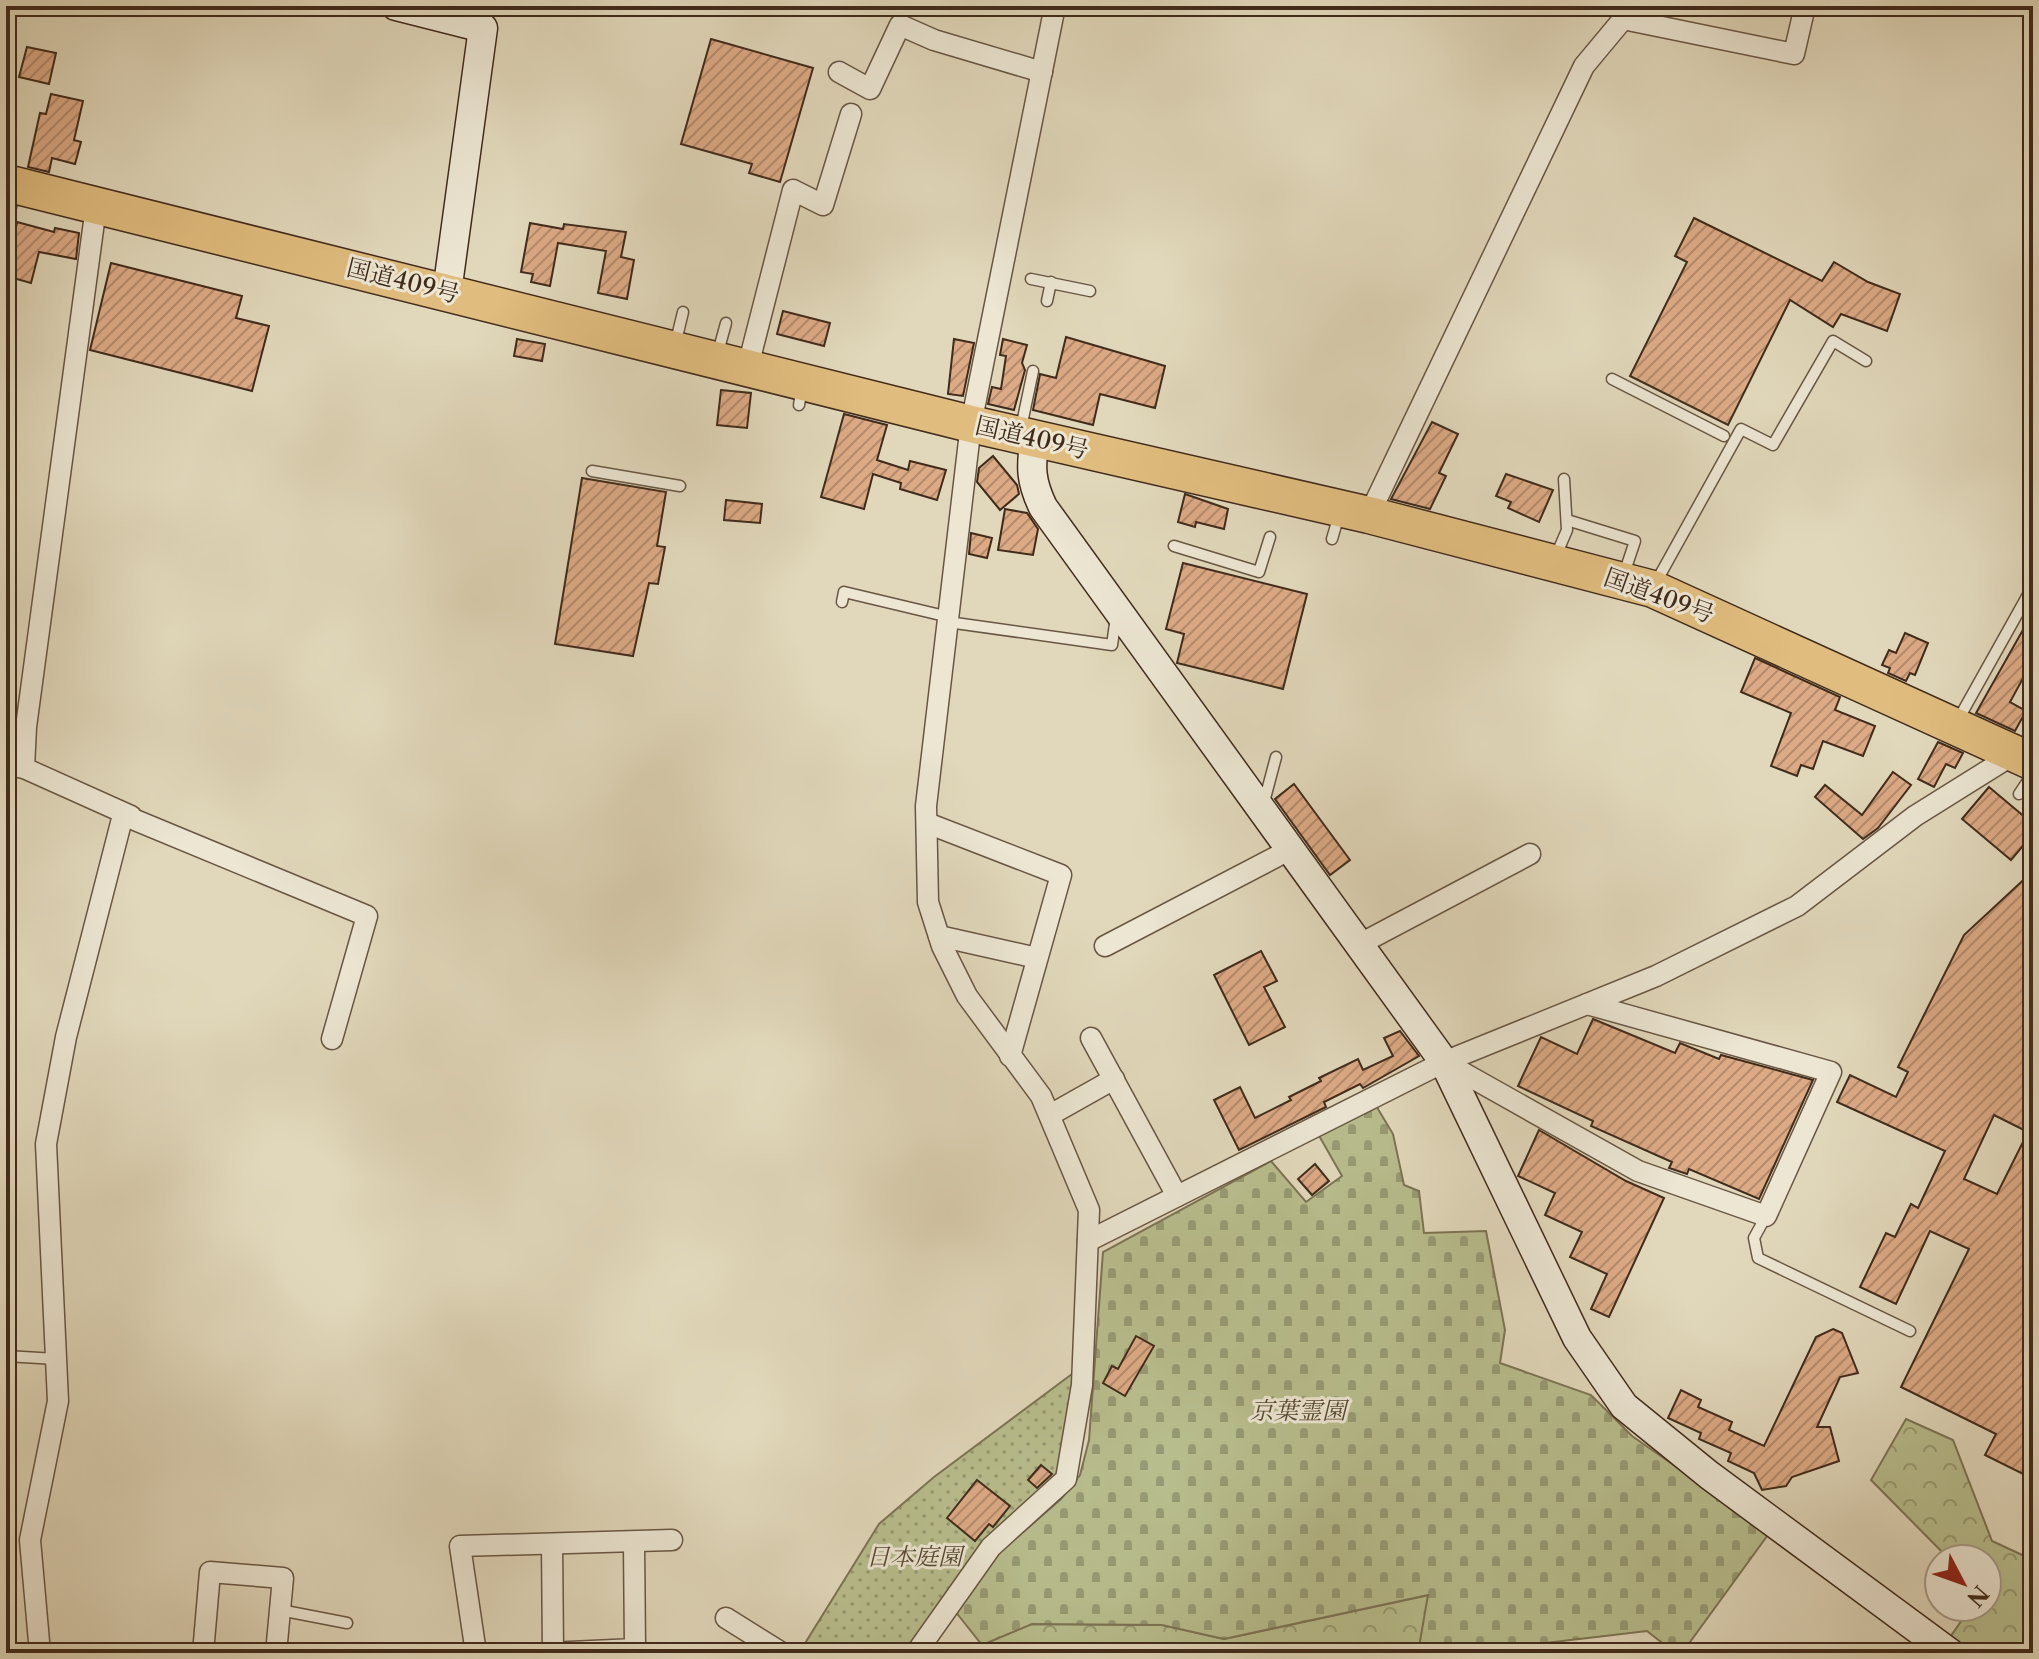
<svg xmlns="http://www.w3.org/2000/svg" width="2039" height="1659" font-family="'Libre Caslon Text','Noto Serif JP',serif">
	<defs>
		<pattern id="forest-crowns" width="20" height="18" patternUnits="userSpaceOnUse" patternTransform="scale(2)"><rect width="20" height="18" fill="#b8bd8d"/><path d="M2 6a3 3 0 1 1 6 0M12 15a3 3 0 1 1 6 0" fill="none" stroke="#979a72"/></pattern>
		<pattern id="cemetery-stones" width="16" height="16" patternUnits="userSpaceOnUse" patternTransform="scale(2)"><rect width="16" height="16" fill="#b8bd8d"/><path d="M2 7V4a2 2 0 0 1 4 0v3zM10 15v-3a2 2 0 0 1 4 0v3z" fill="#979a72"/></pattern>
		<pattern id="park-dots" width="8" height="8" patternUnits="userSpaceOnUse" patternTransform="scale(2)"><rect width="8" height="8" fill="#b8bd8d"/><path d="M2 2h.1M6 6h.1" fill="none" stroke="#979a72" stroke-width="1.8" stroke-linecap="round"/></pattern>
		<pattern id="building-hatch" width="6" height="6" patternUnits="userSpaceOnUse" patternTransform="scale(2)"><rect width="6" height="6" fill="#dcaa85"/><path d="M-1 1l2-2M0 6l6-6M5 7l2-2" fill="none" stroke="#b48b6c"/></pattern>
	</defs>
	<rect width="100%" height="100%" fill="#e1d8bb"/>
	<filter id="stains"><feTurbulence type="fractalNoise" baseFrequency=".0025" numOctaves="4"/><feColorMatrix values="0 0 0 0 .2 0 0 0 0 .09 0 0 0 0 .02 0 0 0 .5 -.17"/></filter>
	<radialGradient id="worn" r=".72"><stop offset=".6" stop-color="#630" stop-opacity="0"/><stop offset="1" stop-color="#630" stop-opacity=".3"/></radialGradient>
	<g fill="url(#forest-crowns)" stroke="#7c7454" stroke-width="2">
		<path d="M1906,1419L1953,1440L1992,1541L2033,1560V1653H1939L1971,1607H1987V1559H1949L1871,1480Z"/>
		<path d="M1429,1595L1418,1653H962L1031,1624L1162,1625L1224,1639Z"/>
	</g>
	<path fill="url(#cemetery-stones)" stroke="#7c7454" stroke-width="2" d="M1375,1104L1393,1134L1404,1185L1419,1191L1424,1233L1486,1231L1505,1330L1500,1363L1591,1395L1632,1436L1770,1532L1682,1653H1675L1647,1631L1459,1653H1418L1428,1595L1224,1639L1162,1625L1032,1624L982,1645L955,1611L991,1560L1061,1499L1080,1475L1089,1440L1103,1252L1271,1161L1306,1202L1342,1176L1318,1134Z"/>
	<path fill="url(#park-dots)" stroke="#7c7454" stroke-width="2" d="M1076,1371L1058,1476L968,1562L908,1653H799L879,1524L934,1477Z"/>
	<g fill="url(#building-hatch)" stroke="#402b1b" stroke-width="2" fill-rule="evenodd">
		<path d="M711,39L813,68L780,182L749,173L752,164L681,144Z"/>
		<path d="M27,47L56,53L49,84L19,77Z"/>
		<path d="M51,94L83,101L74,140L81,142L75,164L52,158L49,172L28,167L40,113L46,114Z"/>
		<path d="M1694,218L1822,281L1834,262L1868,282L1900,294L1887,331L1841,314L1833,327L1790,300L1728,425L1630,376L1687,262L1675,256Z"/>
		<path d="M17,222L54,232L55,228L79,233L76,259L39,252L31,283L6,276Z"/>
		<path d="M530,223L563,229L564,224L626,232L621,257L634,260L627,299L598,293L606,251L558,243L550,286L531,282L533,274L521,272Z"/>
		<path d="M111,263L242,296L236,318L269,326L252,391L90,350Z"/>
		<path d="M783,311L830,323L824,346L777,334Z"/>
		<path d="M1066,337L1165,366L1155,408L1100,394L1093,425L1033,410L1040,374L1056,378Z"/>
		<path d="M517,339L545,344L542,361L514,356Z"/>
		<path d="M954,339L974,343L963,396L948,394Z"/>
		<path d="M1003,339L1027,345L1022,363L1025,370L1014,410L988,404L992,387L1001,389L1006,356L1000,355Z"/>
		<path d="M721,390L751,393L747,428L717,425Z"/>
		<path d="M844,414L887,425L877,460L908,470L910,461L946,470L937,500L900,489L901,483L873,474L864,509L821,497Z"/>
		<path d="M1432,422L1458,434L1439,473L1446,476L1430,509L1391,499Z"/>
		<path d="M993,456L1017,485L1019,494L1000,510L977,482L979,468Z"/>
		<path d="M1506,474L1553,490L1539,522L1508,508L1511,502L1496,496Z"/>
		<path d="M582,478L666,492L657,546L665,547L658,584L649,583L633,656L555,644Z"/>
		<path d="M1185,494L1228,509L1224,529L1196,522L1195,527L1178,522Z"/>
		<path d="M726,500L762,504L760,523L724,520Z"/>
		<path d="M1005,509L1027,513L1038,529L1033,555L998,550Z"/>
		<path d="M971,533L992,538L987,558L969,554Z"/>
		<path d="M1183,563L1307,594L1283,689L1177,663L1184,634L1166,629Z"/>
		<path d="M2033,612V660L2010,702L2026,711L2015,731L1976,713Z"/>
		<path d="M1905,633L1928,643L1915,675L1910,673L1906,681L1888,673L1890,668L1882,665L1889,650L1896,653Z"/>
		<path d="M1755,658L1840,697L1835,710L1875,726L1863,756L1823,741L1813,769L1801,765L1797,776L1771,766L1791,713L1741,692Z"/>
		<path d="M1938,742L1963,753L1955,768L1946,764L1934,787L1918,779Z"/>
		<path d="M1893,772L1911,785L1878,828L1863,839L1815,797L1825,785L1862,815Z"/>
		<path d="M1294,784L1350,860L1330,875L1275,799Z"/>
		<path d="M1989,787L2033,824V834L2011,860L1962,819Z"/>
		<path d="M2033,871V1479L1985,1455L1996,1434L1901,1387L1969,1249L1930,1231L1896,1304L1860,1287L1886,1233L1895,1237L1911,1204L1918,1208L1945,1151L1837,1102L1850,1075L1896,1097L1908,1072L1898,1067L1964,935ZM1994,1115L2028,1132L1997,1194L1964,1179Z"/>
		<path d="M1261,951L1277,981L1264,987L1285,1027L1249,1045L1214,975Z"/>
		<path d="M1593,1019L1675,1053L1680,1043L1719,1059L1721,1055L1813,1080L1759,1199L1689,1169L1687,1174L1669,1168L1672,1162L1591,1126L1593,1121L1518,1086L1541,1037L1577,1054Z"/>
		<path d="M1400,1031L1419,1056L1363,1088L1360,1084L1324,1102L1326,1107L1239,1150L1214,1100L1240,1087L1255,1118L1291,1100L1289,1097L1321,1081L1319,1078L1358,1059L1363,1070L1393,1056L1384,1038Z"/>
		<path d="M1539,1130L1626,1181L1664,1198L1609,1317L1591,1309L1607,1274L1570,1257L1582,1232L1545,1215L1555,1193L1518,1176Z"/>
		<path d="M1315,1164L1329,1181L1312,1195L1298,1179Z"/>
		<path d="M1833,1329L1842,1333L1858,1373L1840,1377L1817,1427H1830L1839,1461L1792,1477L1786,1486L1762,1490L1754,1473L1728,1461L1731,1453L1699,1439L1701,1433L1668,1418L1681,1390L1701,1400L1698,1407L1732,1422L1729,1430L1764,1446L1816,1337Z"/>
		<path d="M1136,1336L1154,1346L1125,1396L1103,1383L1112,1366L1118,1369Z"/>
		<path d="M1041,1465L1052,1474L1037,1488L1028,1480Z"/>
		<path d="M977,1480L1010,1506L993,1527L989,1524L975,1541L947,1518Z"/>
	</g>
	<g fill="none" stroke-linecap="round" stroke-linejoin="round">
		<g stroke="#685643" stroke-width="13">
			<g id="lane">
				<path d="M6,225L15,192"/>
				<path d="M1031,279L1090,291"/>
				<path d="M1047,301L1051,282"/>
				<path d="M675,345L683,312"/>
				<path d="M717,356L726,323"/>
				<path d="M1612,379L1724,436"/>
				<path d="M799,405L802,387"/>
				<path d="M1021,428L1033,371"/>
				<path d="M592,471L680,486"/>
				<path d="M1567,520L1635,541L1624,574"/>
				<path d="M1332,539L1339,515"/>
				<path d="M1174,546L1259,572L1270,537"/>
				<path d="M1555,558L1567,530L1564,479"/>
				<path d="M1655,584L1741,429L1773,445L1833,341L1866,361"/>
				<path d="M842,602L844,592L949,617"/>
				<path d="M948,622L1112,645L1116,617"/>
				<path d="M1958,720L2029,593"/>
				<path d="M2019,794L2033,773"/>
				<path d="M1263,806L1276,757"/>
				<path d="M1766,1216L1754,1238L1758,1258L1910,1331"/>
				<path d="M6,1356L56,1359"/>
				<path d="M280,1610L347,1623"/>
			</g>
		</g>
		<g stroke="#685643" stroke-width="23">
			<g id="street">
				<path d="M1623,19L1794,54L1805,6"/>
				<path d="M839,72L870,89L900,25L934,40L1042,72"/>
				<path d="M748,366L793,190L823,205L851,114"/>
				<path d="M1369,515L1584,66L1634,6"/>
				<path d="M6,765L24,768L131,816L123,815L66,1037L46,1144L58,1401L30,1540L40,1653"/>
				<path d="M24,768L26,727L96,207"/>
				<path d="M123,815L367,916L332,1039"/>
				<path d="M927,823L1061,875L1010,1056"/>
				<path d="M939,936L1037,958"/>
				<path d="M1360,944L1530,854"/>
				<path d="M1105,946L1291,849"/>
				<path d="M1091,1038L1177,1196"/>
				<path d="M1444,1062L1638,1171L1766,1216L1831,1072L1587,1004"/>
				<path d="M1050,1115L1114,1079"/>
				<path d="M1088,1241L1444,1062L1656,976L1797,906L1915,816L2019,751"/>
				<path d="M552,1544L553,1653"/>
				<path d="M726,1618L782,1653"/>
				<path d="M203,1653L210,1572L283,1578L276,1653"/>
				<path d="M476,1653L460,1546L672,1540"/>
				<path d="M548,1653L635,1649L634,1543"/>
				<path d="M916,1653L991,1547L1066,1479L1082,1385L1089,1210L1041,1096L967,996L942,946L928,902L926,806L971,424L1055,6"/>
			</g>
		</g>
		<g stroke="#402b1b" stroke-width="31">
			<g id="secondary">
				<path d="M396,6L483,28L447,292"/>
				<path d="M1035,440C1030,467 1031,482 1043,507L1444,1062L1577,1338L1624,1406L1709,1475L1950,1653"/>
			</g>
		</g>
		<g stroke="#402b1b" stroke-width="39">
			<path id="highway" d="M6,183L971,424L1369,515L1653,589L2033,762"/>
		</g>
		<use href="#lane" stroke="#ece6d3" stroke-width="10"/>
		<use href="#street" stroke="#ece6d3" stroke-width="20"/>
		<use href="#secondary" stroke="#ece6d3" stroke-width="28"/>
		<use href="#highway" stroke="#e0bc7e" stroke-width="36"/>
	</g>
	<g text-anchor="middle" stroke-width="6" stroke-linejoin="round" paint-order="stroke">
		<g font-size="24" fill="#402b1b" stroke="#ece6d3">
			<text transform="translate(403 281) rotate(14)" y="8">国道409号</text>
			<text transform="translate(1032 438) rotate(13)" y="8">国道409号</text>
			<text transform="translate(1659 596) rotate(20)" y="8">国道409号</text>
		</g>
		<g font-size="24" font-style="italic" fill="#584832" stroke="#ece6d3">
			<text x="1298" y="1419">京葉霊園</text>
			<text x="914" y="1565">日本庭園</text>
		</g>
	</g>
	<rect width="2039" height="1659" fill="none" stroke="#e1d8bb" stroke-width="32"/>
	<rect x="8" y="8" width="2023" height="1643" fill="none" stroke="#402b1b" stroke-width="4"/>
	<rect x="16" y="16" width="2007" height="1627" fill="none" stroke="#402b1b" stroke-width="2"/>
	<g transform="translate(1963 1583) rotate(131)"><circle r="38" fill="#ece6d3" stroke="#a79b89" stroke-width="2"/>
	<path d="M0-6L14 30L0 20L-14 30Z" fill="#8f2418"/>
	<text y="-12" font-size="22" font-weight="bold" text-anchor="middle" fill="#402b1b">N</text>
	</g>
	<rect width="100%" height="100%" filter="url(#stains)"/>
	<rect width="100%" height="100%" fill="url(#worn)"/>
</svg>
